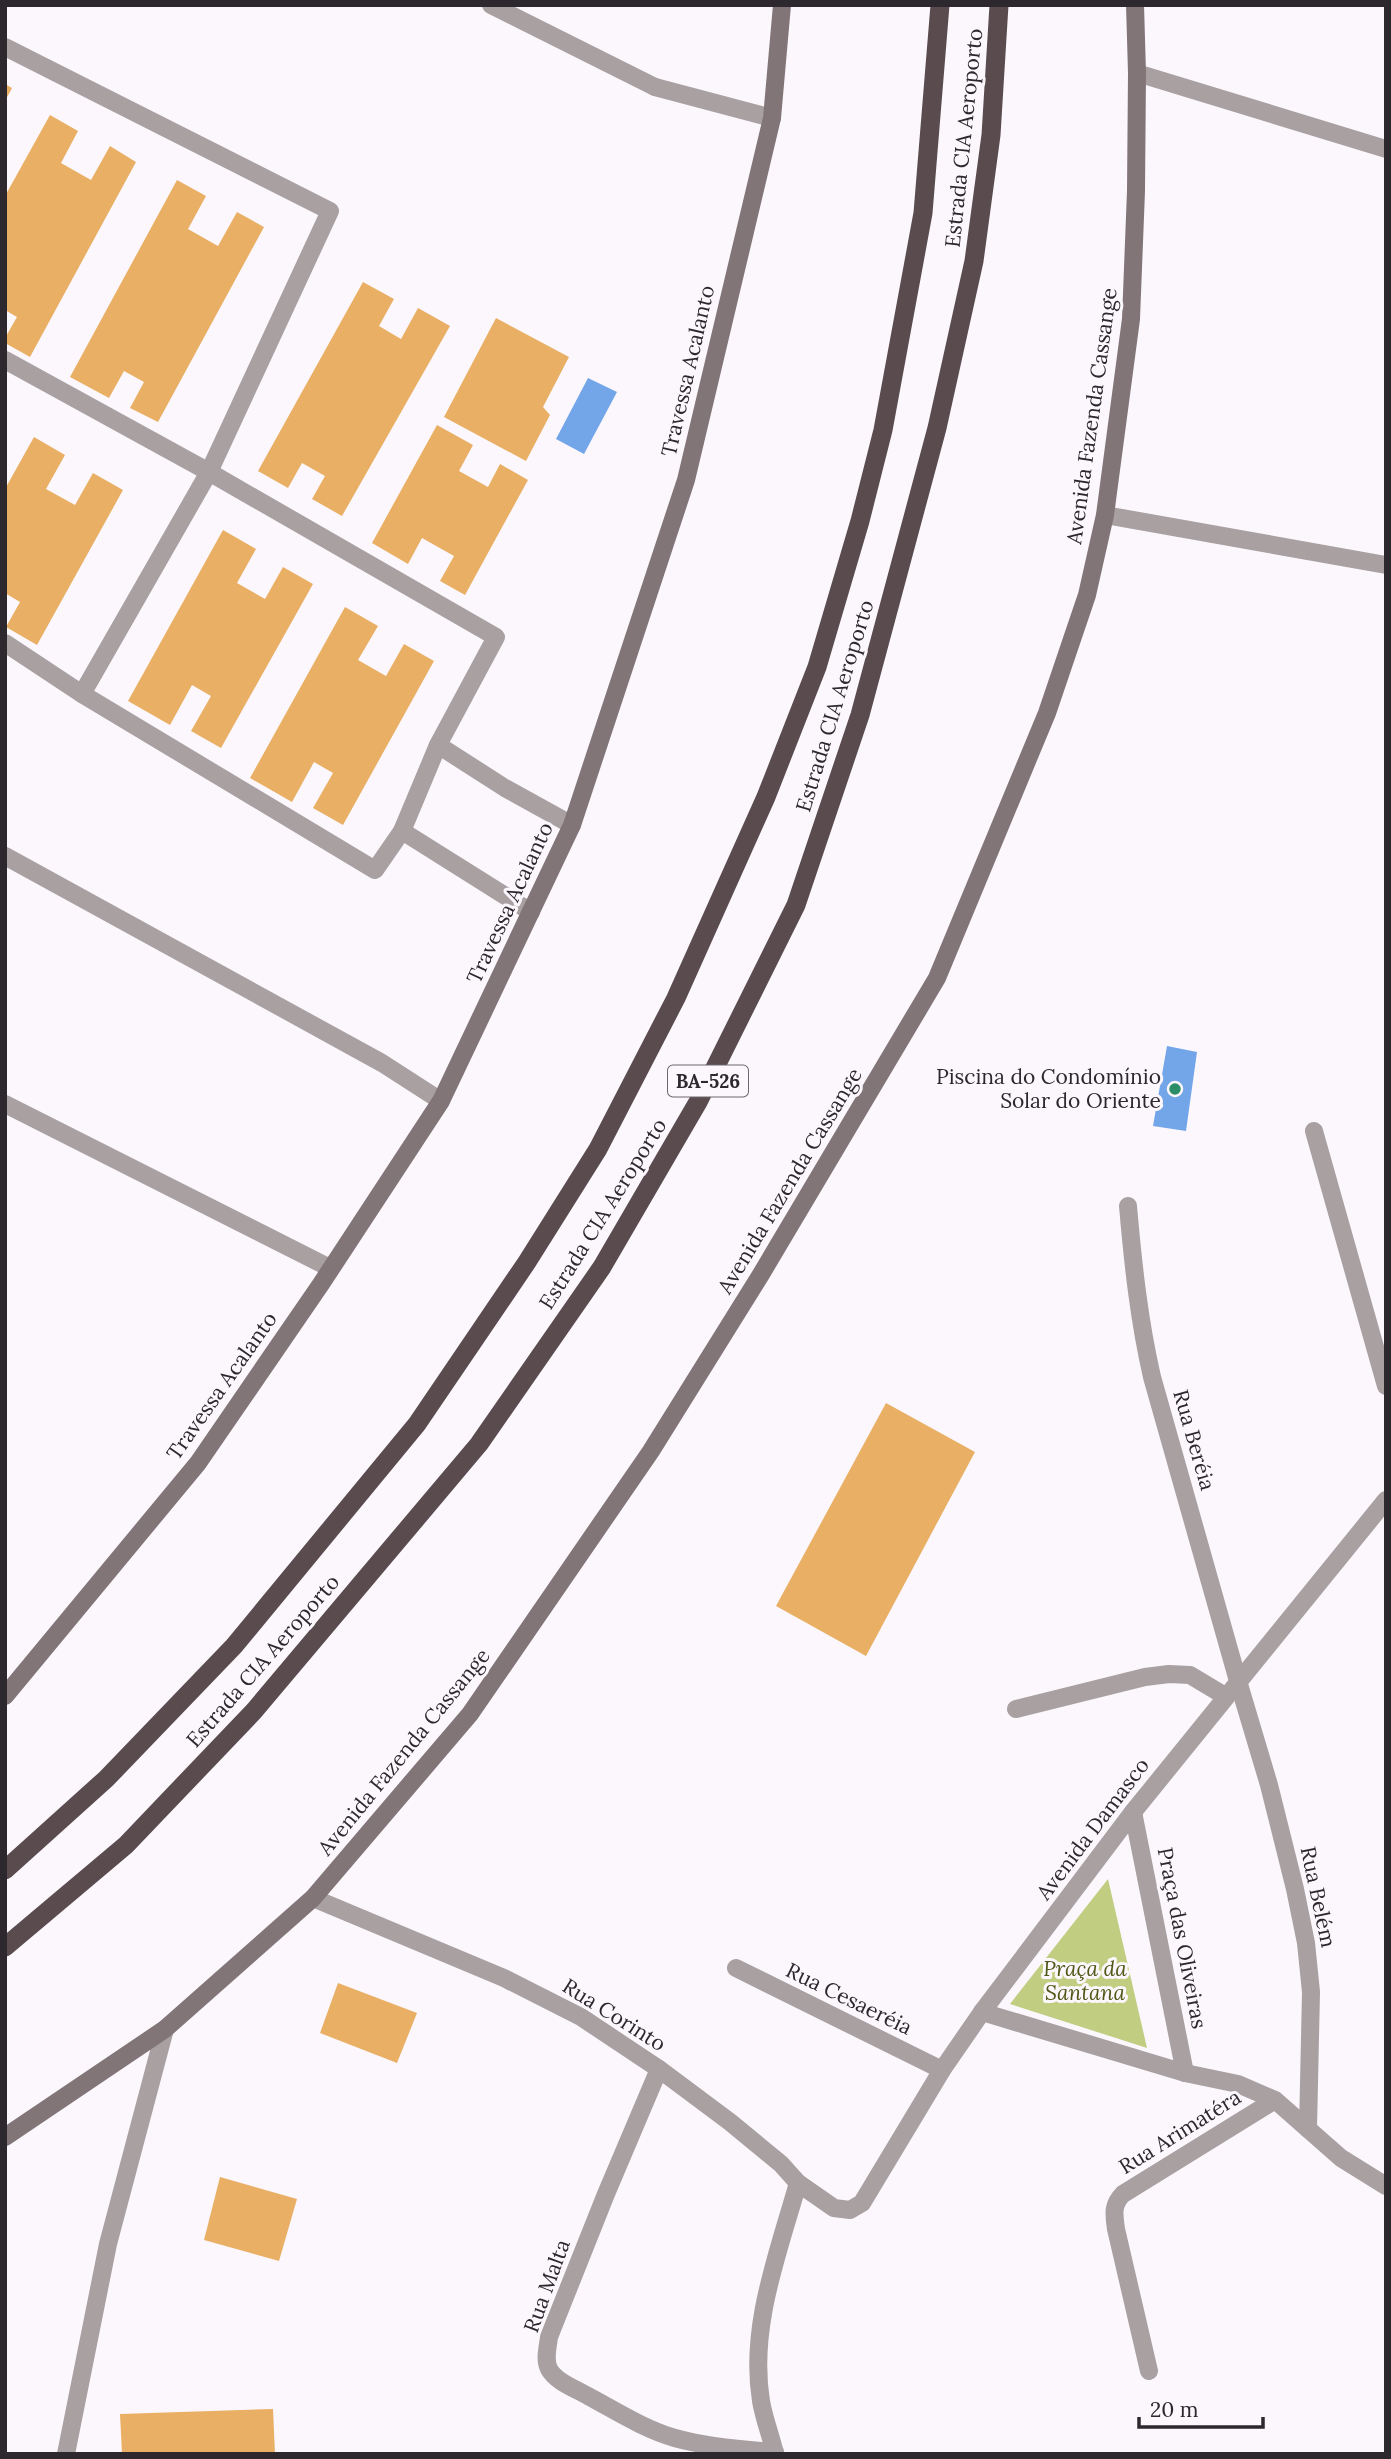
<svg xmlns="http://www.w3.org/2000/svg" width="1391" height="2459" font-family="Lora,serif">
	<rect width="100%" height="100%" fill="#fbf7fd"/>
	<path fill="#c1cd81" d="M1108,1879L1147,2048L1010,2004Z"/>
	<g fill="#73a5e9">
		<path d="M588,378L617,392L584,454L556,439Z"/>
		<path d="M1167,1046L1197,1052L1186,1131L1153,1126Z"/>
	</g>
	<g fill="#e9b065">
		<path d="M5,84L12,88L5,101Z"/>
		<path d="M50,115L78,131L61,163L91,180L110,146L136,162L30,357L5,343V338L17,317L5,310V196Z"/>
		<path d="M177,180L206,196L188,229L218,246L237,212L264,227L158,422L130,408L144,382L124,371L109,398L70,377Z"/>
		<path d="M363,282L394,299L379,326L401,339L418,308L450,326L342,516L312,499L325,476L302,463L288,488L258,471Z"/>
		<path d="M496,318L569,357L543,407L550,415L526,461L444,417Z"/>
		<path d="M437,425L473,445L459,471L488,487L500,464L528,480L465,595L440,581L454,556L422,538L408,564L372,543Z"/>
		<path d="M34,437L65,455L46,489L75,505L93,473L123,490L37,645L6,627L20,602L5,593V489Z"/>
		<path d="M223,530L256,549L237,583L265,599L283,567L313,584L221,748L191,731L211,696L192,685L170,725L128,701Z"/>
		<path d="M345,607L378,626L358,660L386,676L404,644L434,661L343,825L313,808L333,773L314,762L292,802L250,778Z"/>
		<path d="M886,1403L975,1452L866,1656L776,1606Z"/>
		<path d="M338,1983L417,2013L397,2063L320,2033Z"/>
		<path d="M220,2177L297,2199L279,2261L204,2240Z"/>
		<path d="M273,2409L275,2454H122L120,2414Z"/>
	</g>
	<g fill="none" stroke-linecap="round" stroke-linejoin="round">
		<g stroke="#a8a0a1" stroke-width="18">
			<path d="M491,5L655,87"/>
			<path d="M1105,515L1386,565"/>
			<path d="M82,694L209,472"/>
			<path d="M5,856L382,1063L441,1101"/>
			<path d="M5,1104L330,1268"/>
			<path d="M1314,1131L1386,1386"/>
			<path d="M1128,1206C1133,1264 1139,1320 1152,1377L1238,1681L1269,1785L1295,1889L1306,1943L1311,1992L1308,2129"/>
			<path d="M1016,1709L1145,1677L1169,1674L1190,1675L1225,1696"/>
			<path d="M736,1968L942,2070"/>
			<path d="M659,2069L606,2194L549,2337C548,2347 544,2359 549,2369C556,2382 576,2389 588,2396C616,2411 644,2429 675,2438C707,2447 742,2450 775,2452"/>
			<path d="M775,2454C771,2436 764,2419 761,2401C749,2327 778,2254 798,2183"/>
		</g>
		<g stroke="#a8a0a1" stroke-width="18">
			<path d="M5,47L330,211L209,472"/>
			<path d="M1137,73L1386,149"/>
			<path d="M655,87L772,118"/>
			<path d="M5,360L209,472L496,637L438,745L402,831L375,870L82,694L5,643"/>
			<path d="M438,745L505,788L572,825"/>
			<path d="M402,831L531,912"/>
			<path d="M1133,1812L1185,2073"/>
			<path d="M982,2012L1133,1812L1386,1500"/>
			<path d="M1149,2371L1116,2229C1114,2214 1112,2205 1123,2194L1275,2100"/>
			<path d="M66,2454L108,2244L165,2029"/>
		</g>
		<path stroke="#a8a0a1" stroke-width="18" d="M313,1898L504,1978L581,2017L659,2069L730,2122L781,2164L798,2183L834,2208L850,2210L862,2203L942,2070L982,2012L1185,2073L1238,2084L1275,2100L1341,2158L1386,2186"/>
		<g stroke="#827578" stroke-width="18">
			<path d="M5,1696L198,1463L321,1284L441,1101L572,825L686,480L772,118L782,5"/>
			<path d="M5,2137L165,2029L313,1898L470,1714L651,1451L760,1276L937,978L1047,713L1087,595L1105,515L1131,319L1136,191L1137,73L1135,5"/>
		</g>
		<g stroke="#5a4c4e" stroke-width="19">
			<path d="M5,1870L106,1779L234,1646L417,1424L527,1262L598,1149L676,998L766,797L817,667L860,521L883,430L923,213L940,5"/>
			<path d="M5,1947L126,1845L254,1711L479,1444L602,1267L698,1102L796,905L860,715L937,428L974,261L991,135L999,5"/>
		</g>
	</g>
	<circle fill="#2c8e67" stroke="#fbf7fd" stroke-width="2.5" cx="1175" cy="1089" r="7"/>
	<g text-anchor="middle" stroke-width="6" stroke-linejoin="round" paint-order="stroke">
		<rect fill="#fbf7fd" stroke="#6a666c" stroke-width="2" x="668" y="1065.5" width="80" height="31" rx="5"/>
		<g font-size="19" font-weight="bold" fill="#2c282e">
			<text x="708" y="1088">BA-526</text>
		</g>
		<g font-size="21" fill="#2c282e" stroke="#fbf7fd">
			<text transform="translate(964 138) rotate(-84)" y="7">Estrada CIA Aeroporto</text>
			<text transform="translate(688 371) rotate(-77)" y="7">Travessa Acalanto</text>
			<text transform="translate(1092 416) rotate(-82)" y="7">Avenida Fazenda Cassange</text>
			<text transform="translate(835 706) rotate(-73)" y="7">Estrada CIA Aeroporto</text>
			<text transform="translate(510 903) rotate(-65)" y="7">Travessa Acalanto</text>
			<text transform="translate(790 1181) rotate(-59)" y="7">Avenida Fazenda Cassange</text>
			<text transform="translate(603 1214) rotate(-58)" y="7">Estrada CIA Aeroporto</text>
			<text transform="translate(222 1386) rotate(-55)" y="7">Travessa Acalanto</text>
			<text transform="translate(1194 1440) rotate(74)" y="7">Rua Beréia</text>
			<text transform="translate(263 1661) rotate(-49)" y="7">Estrada CIA Aeroporto</text>
			<text transform="translate(404 1752) rotate(-51)" y="7">Avenida Fazenda Cassange</text>
			<text transform="translate(1093 1829) rotate(-53)" y="7">Avenida Damasco</text>
			<text transform="translate(1318 1897) rotate(78)" y="7">Rua Belém</text>
			<text transform="translate(1182 1938) rotate(79)" y="7">Praça das Oliveiras</text>
			<text transform="translate(849 1999) rotate(26)" y="7">Rua Cesaeréia</text>
			<text transform="translate(614 2015) rotate(32)" y="7">Rua Corinto</text>
			<text transform="translate(1180 2132) rotate(-32)" y="7">Rua Arimatéra</text>
			<text transform="translate(547 2286) rotate(-70)" y="7">Rua Malta</text>
		</g>
		<g font-size="21" fill="#2c282e" stroke="#fbf7fd" text-anchor="end">
			<text x="1161" y="1084">Piscina do Condomínio<tspan x="1161" dy="24">Solar do Oriente</tspan></text>
		</g>
		<g font-size="21" font-style="italic" fill="#505817" stroke="#fbf7fd">
			<text x="1085" y="1976">Praça da<tspan x="1085" dy="24">Santana</tspan></text>
		</g>
	</g>
	<rect width="1391" height="2459" fill="none" stroke="#2c282e" stroke-width="14"/>
	<path d="M1139 2417v10h124v-10" fill="none" stroke="#2c282e" stroke-width="3.5"/>
	<text x="1150" y="2417" font-size="21" fill="#2c282e" stroke="#fbf7fd" stroke-width="5" paint-order="stroke">20 m</text>
</svg>
